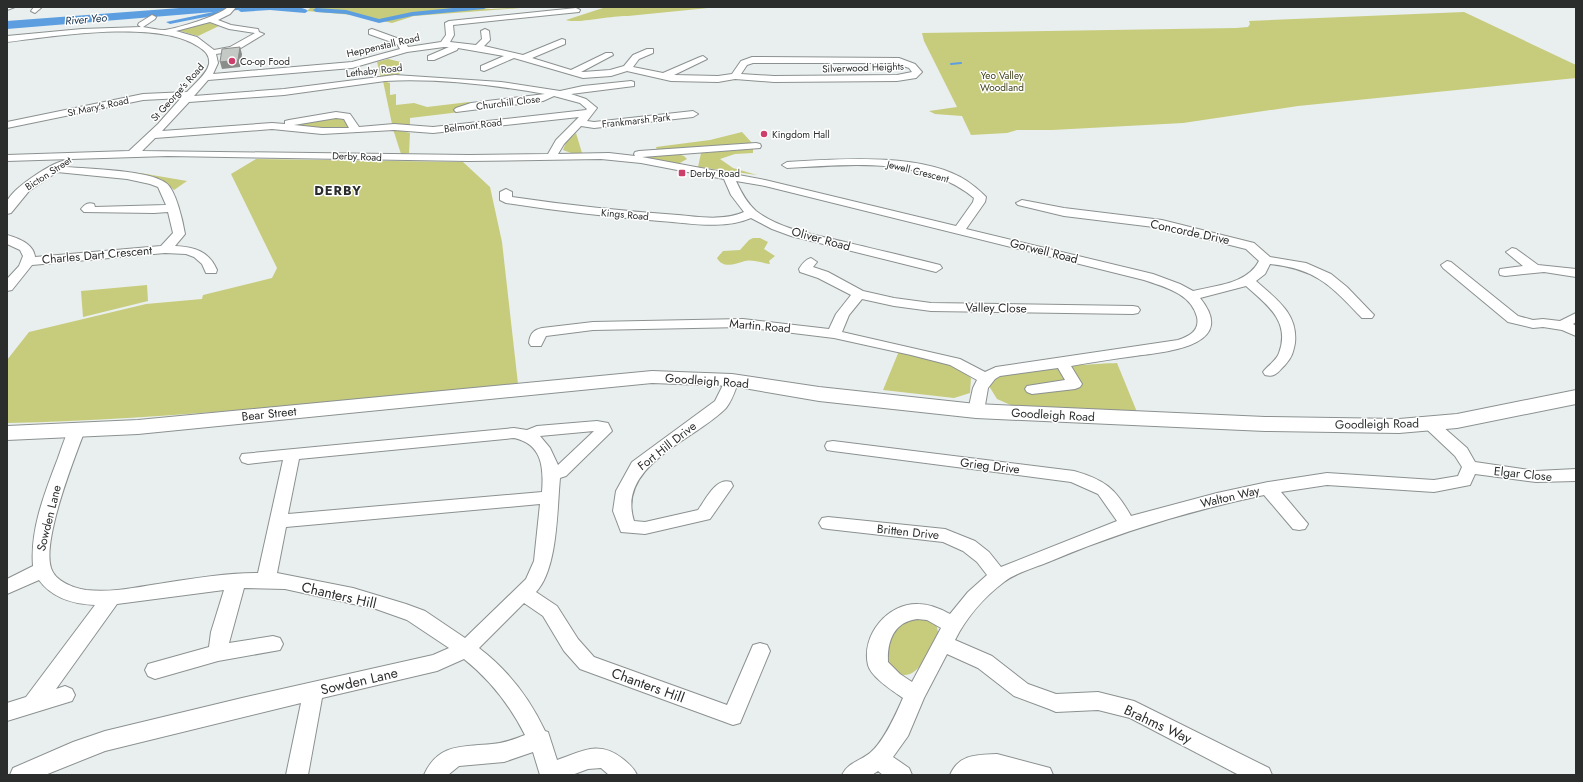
<svg xmlns="http://www.w3.org/2000/svg" width="1583" height="782" font-family="Jost,sans-serif">
	<rect width="100%" height="100%" fill="#e9efee"/>
	<g fill="#c7cb7c">
		<path d="M311,7H477L490,9L533,7L414,16L392,23L353,15L307,11Z"/>
		<path d="M606,7H718L628,16C615,15 574,24 566,20Z"/>
		<path d="M1464,12L1576,65V78L1298,106L1183,123L1052,130H1017L1007,133L971,135L962,116L935,114L929,111L957,107L924,41L922,33L1236,28L1248,27L1250,24L1249,21Z"/>
		<path d="M207,22L219,26L198,36L180,31L181,28Z"/>
		<path d="M388,59L401,62L399,76L381,77L377,62Z"/>
		<path d="M383,81L390,83V95L396,94V105L414,103L427,107L469,102L470,104L463,105L455,110L460,112L410,118V126L392,124Z"/>
		<path d="M347,116L356,130L273,126L318,117Z"/>
		<path d="M393,129L410,133L409,153L401,154Z"/>
		<path d="M742,132L752,143L657,150L656,147L710,140Z"/>
		<path d="M576,133L582,153H571L563,150L566,142Z"/>
		<path d="M753,149V153L735,154L720,159L733,168L757,175L698,167L701,153Z"/>
		<path d="M678,154L684,156L687,159L678,164L642,158Z"/>
		<path d="M256,159L463,162L490,187L502,242L518,384C348,399 178,420 7,423V360L29,332L146,304L202,299L203,295L272,278L277,268L231,174Z"/>
		<path d="M140,173L187,181L174,190L161,179L138,174Z"/>
		<path d="M753,238H760L768,242L764,249L775,256L769,261L770,264C763,263 751,259 745,261C735,264 723,269 717,258L723,251L740,250L749,240Z"/>
		<path d="M147,285L148,301L83,317L81,291Z"/>
		<path d="M899,351C924,357 951,361 971,378L970,393L954,398L883,390Z"/>
		<path d="M1117,363L1137,412L1013,406L997,399L989,386C991,384 993,380 995,379C1008,368 1096,364 1117,363Z"/>
		<path d="M919,615L936,623L938,632L937,635C925,657 917,688 888,669L884,650L895,626Z"/>
	</g>
	<g fill="none" stroke-linecap="round" stroke-linejoin="round">
		<path stroke="#5d9ee1" stroke-width="2" d="M951,64L961,63"/>
		<g fill="#5d9ee1" fill-rule="evenodd">
			<path d="M255,7C267,7 300,4 308,11L305,13L270,10L241,12L238,10L241,8Z"/>
			<path d="M463,7H487L484,9L412,16L379,23L346,14L316,12L313,10L316,8L346,10L379,19L412,12Z"/>
			<path d="M218,11L220,12V14L170,24L166,22Z"/>
		</g>
		<path fill="#5d9ee1" fill-rule="evenodd" d="M193,7H244L238,10L7,29V21Z"/>
		<g stroke="#8b9190" stroke-width="2">
			<g id="street">
				<path d="M7,7H15L7,10Z"/>
				<path d="M34,7H42L35,13L31,11Z"/>
				<path d="M228,7H236L230,14L218,20L231,25L258,29L259,32L264,34L236,51L216,54L218,63L213,74L352,62L400,49L397,44L369,34V30L372,29L405,41L408,47L441,42L446,35L445,23L449,21L576,8L580,10L579,12L453,25L454,35L450,42L476,45L482,39L481,31L485,29L489,31L490,40L484,46L523,55L562,39L565,40V44L532,58L571,70L606,53H612L613,55L581,72H583L610,70L624,66L633,55L647,49H653V53L639,59L633,67L663,73L700,57L703,56L707,59L674,75L718,76L732,74L741,61L752,57L899,58L915,64L922,72L916,78L897,81L774,82L735,79L718,82L671,81L627,71L611,76L583,78L514,58L484,71L481,70V66L504,56L458,48L457,50L434,60H428V56L449,47H444L407,52L352,68L208,80L194,96L284,89L395,75L501,82L560,91L583,86L631,81L634,82V86L571,94L586,99L597,108L587,121L594,122L693,111L698,114L693,117L594,128L581,126L564,144L558,154L609,153L635,156L634,154L635,152L639,151L756,143L760,144L761,146L760,148L642,157L765,180L956,226L973,202L974,198C923,156 849,165 787,168L782,165L787,162C838,159 923,152 967,181C973,185 979,190 984,195L986,197L985,202L966,229L1153,274L1180,284L1193,291C1217,285 1247,284 1259,261L1246,249L1162,228L1064,216L1018,205L1016,203L1022,200L1064,208L1162,220L1254,243L1270,257L1306,263L1331,274L1347,287L1374,315L1372,318H1362C1331,286 1317,269 1270,264L1265,274L1256,281C1276,299 1298,313 1295,343C1293,353 1292,357 1285,365C1278,372 1275,378 1265,375L1263,372C1267,366 1277,360 1279,353C1291,321 1266,304 1246,286L1200,298C1239,346 1166,352 1135,356C1114,359 1092,362 1071,366L1082,384L1080,387L1075,389L1032,394L1027,392L1025,389L1027,386L1065,380L1058,368L1000,376L995,379L988,388L984,411L981,415L976,416L971,415L968,411L973,388L977,380L950,365L911,355L834,338L743,327L593,330L546,336L541,346H531L529,343C530,334 533,330 542,328L593,322L743,319L829,329L836,314L851,295L818,278L800,272L799,269C802,264 805,260 811,258L817,262L813,267L828,272L863,291L894,298L931,303L1133,306L1138,307L1140,310L1138,313L1133,314L931,311L894,306L862,299L849,315L842,332L960,359L985,372L996,367L1178,340C1189,336 1200,331 1197,317C1191,293 1164,287 1144,280L765,186L736,181C741,192 747,203 756,211C781,230 816,235 845,242C877,250 909,257 940,265L942,268L936,272L791,236L772,229L751,218C723,230 689,223 660,221C609,217 557,211 506,203L500,200V192L506,189L512,192V197C567,205 622,211 678,215C699,217 723,221 744,212L731,195L724,179L641,163L601,159L469,161L168,156L7,161V155L129,151L158,124L181,98L143,100L7,128V122L143,94L187,92C194,84 207,74 209,64C210,55 205,51 199,47C160,19 54,36 7,42V36L82,29L141,27L138,25L139,23L152,15L156,17L155,19L143,27C150,28 158,30 165,30C178,28 219,16 228,7ZM210,22L229,29L255,33L230,47L214,50L197,37L176,31ZM753,63H895L909,68L912,72L897,75L774,76L741,74L747,65ZM385,81C436,78 494,85 545,94L471,103L456,108L454,110L456,112L543,101L554,96L580,103L587,109L586,110L433,127L394,124L359,127L350,114L336,112L289,120L285,121V124L272,123L162,131L189,102L284,95ZM579,117L556,140L548,154L469,155L142,151L155,138L272,129L322,134L394,130L433,133ZM336,118L344,119L349,128H322L294,125Z"/>
				<path d="M63,161L68,164L66,167C89,169 149,170 166,183C176,190 183,222 185,234L175,246C194,247 209,251 217,270L216,273H206L202,264L194,257L186,254L165,253L32,265L12,290L7,291V279L19,266L23,256L20,250L7,244V235C18,238 34,244 35,257L161,246L173,233L168,212L154,213L84,212L81,209C85,204 88,202 94,204L95,207L166,205L158,187L150,184L127,179L57,172L29,191L11,213L7,214C7,211 6,205 7,202C11,189 50,164 63,161Z"/>
				<path d="M1512,248L1516,249L1538,265L1576,269V277L1544,272L1505,276L1500,275L1499,272L1500,269L1523,266L1506,252Z"/>
				<path d="M1447,261L1451,262L1518,316L1533,320L1543,319L1560,321L1576,313V322L1573,324L1576,326V336L1562,330L1543,327L1533,328L1508,322L1443,268L1441,265Z"/>
				<path d="M732,375L737,377L739,380C736,388 732,401 726,408C695,440 616,465 634,521L645,522L698,510C706,499 716,477 731,482L733,486L710,519L645,534L621,532L613,511L616,491L632,462L715,401L727,377Z"/>
				<path d="M1428,418L1434,419L1467,448L1475,462L1536,471L1576,469V481L1536,482L1475,474L1470,485L1434,492L1327,485L1281,492L1308,524L1305,529L1299,530L1293,529L1264,495C1189,511 1122,531 1051,561C1037,567 1015,573 1004,582C984,597 966,618 955,640L992,656L1028,684L1056,694L1098,692L1134,701L1269,768L1272,775H1239L1130,718L1098,710L1056,712L1049,709L1014,696L978,668L947,654L924,698L908,736L893,757L909,768L912,775H883L878,771L872,775H842C848,762 861,761 871,752C884,741 896,714 903,698C893,691 871,677 868,665C861,635 888,603 918,604C929,604 941,609 950,614L968,592L987,575L977,562L963,551L943,542L828,529L822,528L819,523L822,518L828,517L945,529L975,541L989,552L1001,567L1117,521L1098,494L1071,482L833,451L827,450L825,446L827,442L833,441L1074,471C1105,480 1115,488 1131,516L1217,493L1268,482L1327,473L1434,480L1458,476L1462,467L1455,456L1420,423L1422,419ZM917,619L927,620L941,628L912,682L900,674L888,662C887,641 894,622 917,619Z"/>
				<path d="M597,421L608,423L612,431L566,476L560,478C557,508 558,569 536,592L557,606L578,639L594,657L727,705L753,645L760,643L767,645L770,651L740,723L733,725L580,669L564,651L543,616L524,603L479,648C508,670 530,699 545,731L548,732L557,760C583,751 599,740 623,759C629,764 634,768 637,775H609L601,768L588,769L572,775H540L533,752L504,762L459,766L448,775H424C438,743 463,747 492,744C504,743 515,739 525,735C510,705 490,680 464,659L437,671L322,698L308,775H286L301,703L105,751L45,775H10L13,768L73,742L105,731L242,698L433,655L449,648L407,620L376,609L285,589L244,588L229,643L273,636L280,638L283,644L280,650L218,661L155,679L148,676L145,670L148,664L209,647L211,632L224,590L117,604L56,689L65,686L72,689L75,695L72,701L7,721V703L26,697L95,605C73,604 52,598 39,580L7,594V579L33,566C30,529 45,492 58,458C62,447 65,436 71,426L77,425L83,426L85,430C74,459 42,540 51,568C55,581 73,588 86,590C112,593 138,587 164,583C195,578 227,573 258,573L283,460L248,464L242,462L240,458L242,454L514,428L527,430L537,426ZM594,431L558,465L550,448L540,436ZM514,438C542,444 544,467 542,492L288,514L299,459ZM540,504L534,561L526,579L465,638L425,611L406,604L353,588L277,573L286,527Z"/>
				<path d="M997,754L1050,768L1053,775H950C959,754 976,755 997,754Z"/>
			</g>
		</g>
		<g stroke="#8b9190" stroke-width="2">
			<path id="secondary" d="M652,371L732,374L819,387L976,404L1265,417L1399,419L1457,414L1576,390V404L1457,428L1399,433L1265,431L976,418L819,401L732,386L652,383L138,434L7,440V426L138,420Z"/>
		</g>
		<use href="#street" fill="#fff" fill-rule="evenodd"/>
		<use href="#secondary" fill="#fff" fill-rule="evenodd"/>
	</g>
	<path fill="#8a8d8a" d="M240,47L242,54L240,67L222,69L220,62Z"/>
	<path fill="#c5c9c5" stroke="#8a8d8a" d="M240,47L238,60L220,62L222,49Z"/>
	<g fill="#cd3f6b" stroke="#fff" stroke-width="1.5">
		<circle cx="232" cy="61" r="4"/>
		<circle cx="764" cy="134" r="4"/>
		<rect x="678" y="169" width="8" height="8" rx="2"/>
	</g>
	<g text-anchor="middle" stroke-width="3" stroke-linejoin="round" paint-order="stroke">
		<g font-size="10" fill="#2a2d2c" stroke="#fff">
			<text transform="translate(383 45) rotate(-13)" y="4">Heppenstall Road</text>
			<text transform="translate(863 67) rotate(-2)" y="4">Silverwood Heights</text>
			<text transform="translate(374 70) rotate(-6)" y="4">Lethaby Road</text>
			<text transform="translate(177 92) rotate(-48)" y="4">St George's Road</text>
			<text transform="translate(508 102) rotate(-7)" y="4">Churchill Close</text>
			<text transform="translate(98 106) rotate(-12)" y="4">St Mary's Road</text>
			<text transform="translate(636 120) rotate(-6)" y="4">Frankmarsh Park</text>
			<text transform="translate(473 125) rotate(-7)" y="4">Belmont Road</text>
			<text transform="translate(357 156) rotate(2)" y="4">Derby Road</text>
			<text transform="translate(918 171) rotate(14)" y="4">Jewell Crescent</text>
			<text transform="translate(48 173) rotate(-33)" y="4">Bicton Street</text>
			<text transform="translate(625 214) rotate(5)" y="4">Kings Road</text>
		</g>
		<g font-size="10" fill="#2a2d2c" stroke="#fff" text-anchor="start">
			<text x="240" y="65">Co-op Food</text>
			<text x="772" y="138">Kingdom Hall</text>
			<text x="690" y="177">Derby Road</text>
		</g>
		<g font-size="10" fill="#3c3d15" stroke="#fff">
			<text x="1002" y="79">Yeo Valley<tspan x="1002" dy="12">Woodland</tspan></text>
		</g>
		<g font-size="11" font-style="italic" fill="#112d48" stroke="#fff">
			<text transform="translate(86 19) rotate(-5)" y="4">River Yeo</text>
		</g>
		<g font-size="12" fill="#2a2d2c" stroke="#fff">
			<text transform="translate(1190 232) rotate(12)" y="4">Concorde Drive</text>
			<text transform="translate(821 239) rotate(15)" y="4">Oliver Road</text>
			<text transform="translate(1044 251) rotate(14)" y="4">Gorwell Road</text>
			<text transform="translate(97 255) rotate(-5)" y="4">Charles Dart Crescent</text>
			<text transform="translate(996 308) rotate(1)" y="4">Valley Close</text>
			<text transform="translate(760 326) rotate(5)" y="4">Martin Road</text>
			<text transform="translate(707 381) rotate(4)" y="4">Goodleigh Road</text>
			<text transform="translate(269 414) rotate(-6)" y="4">Bear Street</text>
			<text transform="translate(1053 415) rotate(3)" y="4">Goodleigh Road</text>
			<text transform="translate(1377 424) rotate(-1)" y="4">Goodleigh Road</text>
			<text transform="translate(667 446) rotate(-38)" y="4">Fort Hill Drive</text>
			<text transform="translate(990 466) rotate(7)" y="4">Grieg Drive</text>
			<text transform="translate(1523 474) rotate(6)" y="4">Elgar Close</text>
			<text transform="translate(1230 497) rotate(-13)" y="4">Walton Way</text>
			<text transform="translate(49 518) rotate(-76)" y="4">Sowden Lane</text>
			<text transform="translate(908 532) rotate(6)" y="4">Britten Drive</text>
		</g>
		<g font-size="13" font-weight="bold" letter-spacing="1" fill="#2a2d2c" stroke="#fff">
			<text x="338" y="195">DERBY</text>
		</g>
		<g font-size="14" fill="#2a2d2c" stroke="#fff">
			<text transform="translate(339 595) rotate(13)" y="5">Chanters Hill</text>
			<text transform="translate(359 681) rotate(-13)" y="5">Sowden Lane</text>
			<text transform="translate(648 685) rotate(20)" y="5">Chanters Hill</text>
			<text transform="translate(1158 724) rotate(25)" y="5">Brahms Way</text>
		</g>
	</g>
	<rect width="1583" height="782" fill="none" stroke="#2a2d2c" stroke-width="16"/>
</svg>
